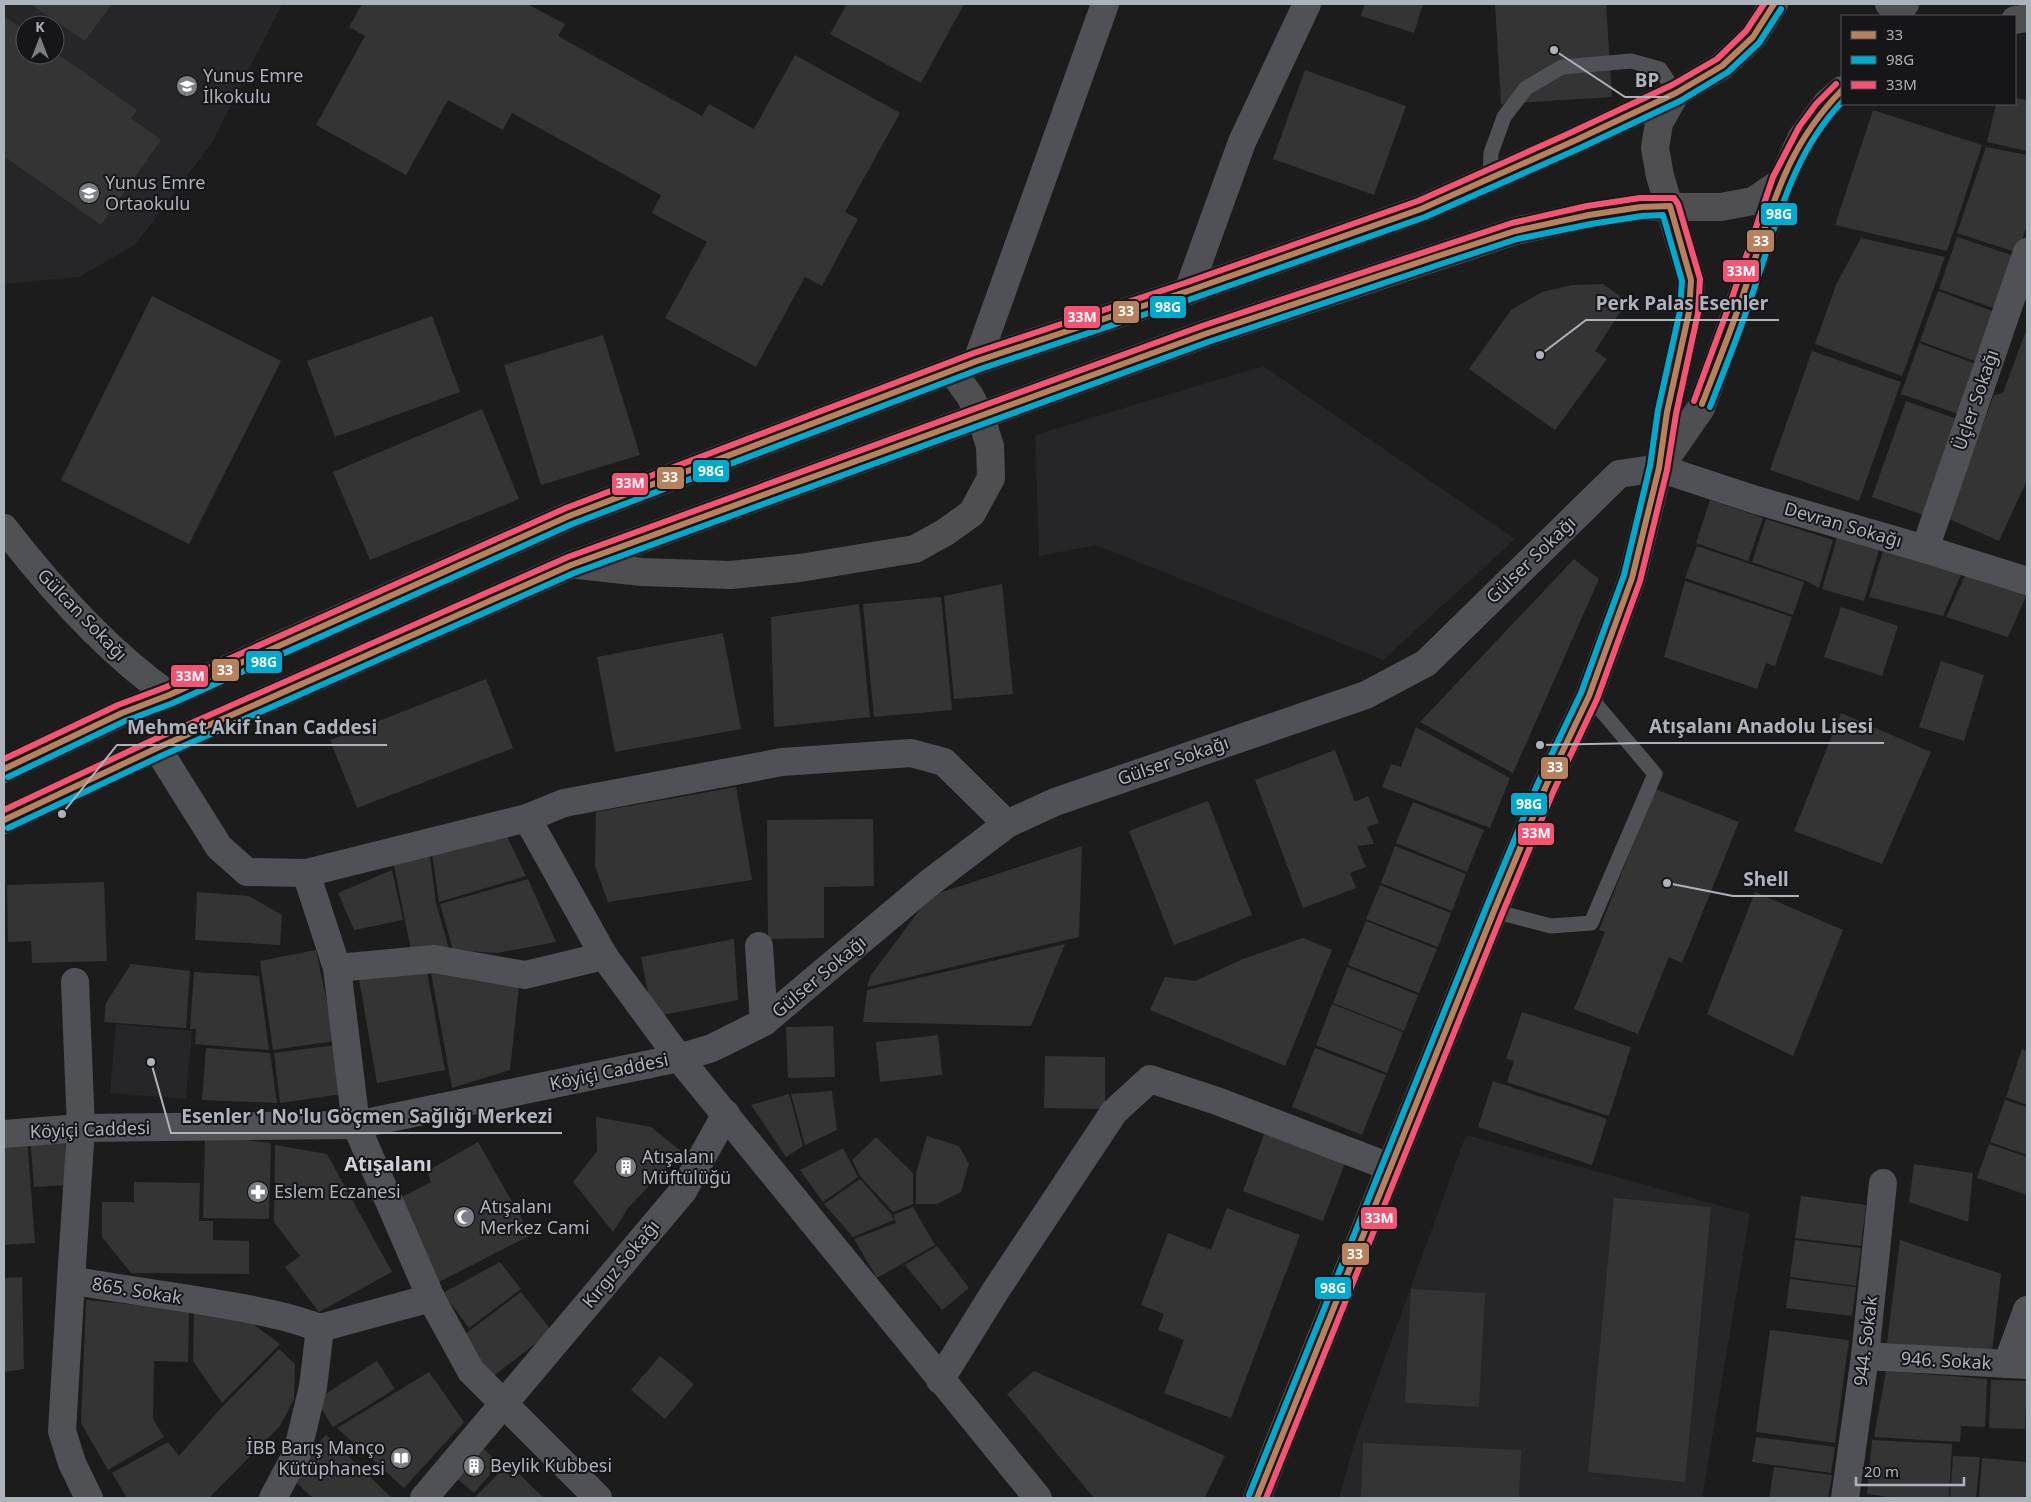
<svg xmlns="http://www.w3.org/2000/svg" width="2031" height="1502" font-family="'Noto Sans',sans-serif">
	<rect width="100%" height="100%" fill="#1c1c1c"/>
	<g fill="#262628" fill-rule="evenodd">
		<path d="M4,4H282L213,141L135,245L79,277L4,284ZM25,25H55V55H25Z"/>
		<path d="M1263,366L1515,539L1383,660L1096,545L1039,556L1035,435Z"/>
		<path d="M116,1024L192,1031L186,1099L110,1093Z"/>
		<path d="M1466,1135L1750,1214L1702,1498H1339L1356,1438Z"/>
	</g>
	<g fill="#343434">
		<path d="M30,4H112L85,41Z"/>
		<path d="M362,4H527L565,24L558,36L702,116L709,104L754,129L795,55L900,113L845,212L858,219L822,286L805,277L756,367L665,318L707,242L652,213L661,195L512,113L503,130L448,100L406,175L316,125L365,36L349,27Z"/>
		<path d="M847,4H964L921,83L830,34Z"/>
		<path d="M1365,4H1423L1414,33L1361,16Z"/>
		<path d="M1495,4H1606L1612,97L1501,104Z"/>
		<path d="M4,16L25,31V55H55V52L137,110L131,118L161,140L101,225L4,156Z"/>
		<path d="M1305,70L1406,106L1374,195L1273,159Z"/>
		<path d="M2015,98L2027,100V151L1987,142L1996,104H2015Z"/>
		<path d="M1873,110L1982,145L1947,251L1835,225Z"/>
		<path d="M1986,147L2027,155V225L2018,253L1957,233Z"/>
		<path d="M1957,237L2017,257L1999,310L1939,289Z"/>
		<path d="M1861,238L1945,257L1902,376L1815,344L1836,285Z"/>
		<path d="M1603,284L1627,301L1595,351L1607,359L1555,430L1469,369L1511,310L1542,292L1572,285Z"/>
		<path d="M1938,291L1998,313L1980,363L1920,341Z"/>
		<path d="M152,296L281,361L189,544L61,480Z"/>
		<path d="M432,316L460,392L335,437L307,361Z"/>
		<path d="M2027,328V480L1999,541L1947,518L1994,395L2003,393Z"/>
		<path d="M603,335L640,455L541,485L504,365Z"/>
		<path d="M1919,343L1979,365L1961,415L1901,394Z"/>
		<path d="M1812,351L1901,382L1859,501L1770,470Z"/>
		<path d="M1906,401L1960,420L1926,516L1872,497Z"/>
		<path d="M482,409L519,499L370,560L333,472Z"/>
		<path d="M1710,500L1763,518L1748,561L1696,543Z"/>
		<path d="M1766,519L1833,540L1819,588L1806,581L1752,562Z"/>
		<path d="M1839,531L1881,543L1864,601L1822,589Z"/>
		<path d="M1885,544L1964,568L1943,616L1869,597Z"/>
		<path d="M1697,546L1804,582L1793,615L1685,578Z"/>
		<path d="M1574,559L1599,579L1513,773L1420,722Z"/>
		<path d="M1968,569L2027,594L2008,637L1946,617Z"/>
		<path d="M1685,581L1792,617L1775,666L1766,663L1757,689L1664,657Z"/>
		<path d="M1002,584L1013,694L954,699L944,596Z"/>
		<path d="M941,597L952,710L874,717L863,604Z"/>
		<path d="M859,604L870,717L774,727L771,617Z"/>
		<path d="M1841,607L1898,626L1882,676L1824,657Z"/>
		<path d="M723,633L741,729L615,752L597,657Z"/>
		<path d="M1941,661L1984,675L1964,741L1919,727Z"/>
		<path d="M486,679L513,748L357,808L330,740Z"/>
		<path d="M1841,713L1931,752L1882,864L1794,831Z"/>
		<path d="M1416,727L1510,778L1490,828L1382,787L1391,764L1401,767Z"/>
		<path d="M1335,750L1355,802L1368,796L1379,823L1367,827L1374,844L1357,846L1366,867L1350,873L1356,888L1303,908L1255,780Z"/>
		<path d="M736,787L752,880L608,902L595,866L596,812Z"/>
		<path d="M1655,789L1739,822L1682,963L1669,957L1638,1034L1574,1009L1605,932L1599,930Z"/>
		<path d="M1208,801L1252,915L1174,945L1129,831Z"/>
		<path d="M1413,802L1484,830L1467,872L1396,843Z"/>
		<path d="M873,819L874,886L824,887V938L768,939L767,820Z"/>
		<path d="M502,826L526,876L439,902L431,848Z"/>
		<path d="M1082,846L1079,937L867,987L871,975L930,896Z"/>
		<path d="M1395,846L1466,874L1452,911L1381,883Z"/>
		<path d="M429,850L436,903L449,949L411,950L393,861Z"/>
		<path d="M392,870L403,920L354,930L338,893Z"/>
		<path d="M528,879L556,942L497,953L453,950L440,904Z"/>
		<path d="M104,882L107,961L32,963L31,941L8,942L7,885Z"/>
		<path d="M1380,885L1451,913L1438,947L1366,919Z"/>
		<path d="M197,892L249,896L282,915L280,945L195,940Z"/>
		<path d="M1755,892L1843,930L1793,1056L1707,1014Z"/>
		<path d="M1366,921L1437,949L1419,993L1348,965Z"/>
		<path d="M1303,938L1332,950L1285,1066L1150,1010L1165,977L1195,981L1243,959Z"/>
		<path d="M734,939L738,1000L653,1017L641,957Z"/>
		<path d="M1065,944L1031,1026L863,1022L867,990Z"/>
		<path d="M316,950L335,1041L273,1050L260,961Z"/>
		<path d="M131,964L190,971L186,1028L104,1022L106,1003Z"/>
		<path d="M426,967L445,1070L377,1083L359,979Z"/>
		<path d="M430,967L519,986L510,1070L452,1088Z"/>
		<path d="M1347,967L1418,995L1404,1031L1333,1003Z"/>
		<path d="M194,972L259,976L269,1050L195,1044L196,1029H190Z"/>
		<path d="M1332,1004L1403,1032L1387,1073L1316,1045Z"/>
		<path d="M1522,1012L1631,1047L1609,1116L1507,1082L1514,1061L1506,1059Z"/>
		<path d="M833,1026L835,1077L788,1078L786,1027Z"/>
		<path d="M938,1035L942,1075L880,1082L876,1042Z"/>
		<path d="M336,1045L343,1094L280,1103L274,1053Z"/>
		<path d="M206,1048L270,1053L277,1103L202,1100Z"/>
		<path d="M1315,1048L1386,1075L1362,1135L1292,1107Z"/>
		<path d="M2022,1049L2027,1051V1105L2006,1097Z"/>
		<path d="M1045,1056L1105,1057V1109L1044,1108Z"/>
		<path d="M1493,1081L1607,1119L1592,1165L1478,1127Z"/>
		<path d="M832,1091L837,1130L805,1145L791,1094Z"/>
		<path d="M789,1094L803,1146L786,1157L751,1105Z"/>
		<path d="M2005,1100L2027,1107V1155L1990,1142Z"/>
		<path d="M596,1117L651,1127L682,1152L628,1208L613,1232L573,1182L597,1151Z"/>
		<path d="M1266,1129L1346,1160L1323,1221L1243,1191Z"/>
		<path d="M64,1132L68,1185L34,1187L30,1136Z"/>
		<path d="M205,1135L271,1143L269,1219L203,1218Z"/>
		<path d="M927,1136L959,1146L969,1164L961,1192L937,1204H916V1173Z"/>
		<path d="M876,1137L913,1173V1204L893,1212L861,1177L852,1160Z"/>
		<path d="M27,1138L35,1243L4,1245V1141Z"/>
		<path d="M478,1142L531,1235L437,1283L398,1199L431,1182L427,1171Z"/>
		<path d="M1989,1144L2027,1157V1195L1977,1178Z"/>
		<path d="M275,1145L327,1154L392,1272L319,1312L285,1267L300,1256L274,1222Z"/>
		<path d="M843,1148L858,1177L823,1202L800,1170Z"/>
		<path d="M1914,1164L1973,1173L1968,1222L1909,1202Z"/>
		<path d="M860,1179L891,1214L894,1220L853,1237L824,1204Z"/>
		<path d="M134,1182L200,1183L199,1221H213V1240L249,1241V1274L131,1273L102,1237V1202H134Z"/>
		<path d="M1801,1196L1866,1205L1861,1246L1795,1238Z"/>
		<path d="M1614,1198L1711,1207L1685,1482L1588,1472Z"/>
		<path d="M913,1207L935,1245L877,1278L854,1239L896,1223L893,1215Z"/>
		<path d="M1227,1208L1300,1235L1231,1418L1164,1393L1184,1340L1158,1330L1164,1314L1141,1305L1168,1233L1211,1250Z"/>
		<path d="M1795,1240L1861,1248L1856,1286L1790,1277Z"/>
		<path d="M1900,1240L2001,1274L1992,1352L1887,1343Z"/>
		<path d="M937,1246L969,1288L942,1310L905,1265Z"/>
		<path d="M500,1262L521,1289L469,1328L443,1293Z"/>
		<path d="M22,1277L24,1369L4,1372V1278Z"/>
		<path d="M1790,1279L1856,1287L1852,1316L1786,1308Z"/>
		<path d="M1411,1289L1485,1293L1479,1407L1405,1403Z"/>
		<path d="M521,1292L552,1331L492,1377L461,1337Z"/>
		<path d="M86,1300L189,1310L188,1362L154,1361L153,1419L164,1437L108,1470L81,1423Z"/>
		<path d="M194,1309L238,1313L280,1344L222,1403L193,1361Z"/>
		<path d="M1770,1330L1849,1340L1835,1443L1756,1432Z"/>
		<path d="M279,1349L295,1364L294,1399L280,1426L209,1498H127L112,1473L168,1442L179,1456L221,1408Z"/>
		<path d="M660,1356L694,1384L665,1419L631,1390Z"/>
		<path d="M377,1361L395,1389L333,1427L316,1400Z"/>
		<path d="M1034,1371L1225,1456L1206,1495L1204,1498H1094L1007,1394Z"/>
		<path d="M1886,1371L1987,1379L1985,1427L1961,1426L1960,1442L1874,1437Z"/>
		<path d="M429,1372L464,1422L404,1488L337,1428Z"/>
		<path d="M1991,1380L2027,1381L2025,1429L1989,1428Z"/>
		<path d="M326,1435L391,1497L389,1498H313L288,1475Z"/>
		<path d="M1756,1437L1835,1447L1831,1473L1752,1462Z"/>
		<path d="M473,1440L500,1463L474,1493L447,1470Z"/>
		<path d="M1872,1440L1952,1444L1949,1498H1897L1867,1494Z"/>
		<path d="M1363,1443L1521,1450L1519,1498H1361Z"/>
		<path d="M1953,1456L1980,1457L1976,1498H1950Z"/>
		<path d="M1982,1458L2027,1462V1498H1979Z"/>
		<path d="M1774,1467L1832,1475L1828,1498H1769Z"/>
		<path d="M516,1471L544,1498H474L498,1474Z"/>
	</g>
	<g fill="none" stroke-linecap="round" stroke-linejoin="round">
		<g stroke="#505154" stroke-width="15">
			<path d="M1490,178L1491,153L1504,117L1526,88L1562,67L1631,61L1660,69L1676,93"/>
			<path d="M1494,911L1551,926L1591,923L1655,774L1589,696"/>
		</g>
		<g stroke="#505154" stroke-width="28">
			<path d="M1188,291L1242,142L1307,4"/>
			<path d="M977,361L1105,4"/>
			<path d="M4,528C49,586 108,652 169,695"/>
			<path d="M1925,549L2027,252"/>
			<path d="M157,748L219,847L247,872L306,873L527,818L564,803L782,762L911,753L944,762L1007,824"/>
			<path d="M527,818L604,956L679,1058L1038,1498"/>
			<path d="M306,873L337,968L356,1125L431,1298L471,1371L598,1498"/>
			<path d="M759,946L764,1022"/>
			<path d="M337,968L434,959L525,975L604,956"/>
			<path d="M75,982L81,1128L71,1280C139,1293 208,1299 276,1315C291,1318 305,1323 320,1328L313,1387L297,1453L273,1498"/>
			<path d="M4,1134L81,1128L356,1125L679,1058L712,1048L764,1022L928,884L1007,824L1055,802L1366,695L1426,663L1619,474L1659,468L1756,500L1925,549L2027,581"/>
			<path d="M71,1280L62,1431L72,1463L89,1498"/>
			<path d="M320,1328L431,1298"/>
			<path d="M1865,1356L2027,1365"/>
			<path d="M2007,1364L2027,1310"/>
			<path d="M940,1380L996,1290L1114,1112L1150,1079L1217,1101L1390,1167"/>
			<path d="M424,1498L683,1191L726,1114"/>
			<path d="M1845,1498L1865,1356L1883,1183"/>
		</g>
		<g stroke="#4f4f52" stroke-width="28">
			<path d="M1889,4L1894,5L1905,4"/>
			<path d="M2015,20L2027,18"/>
			<path d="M1663,463L1701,408L1745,287L1781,182L1802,137L1827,103L1842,90"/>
			<path d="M578,565L642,572L731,575L800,568L915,549L944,533L972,513L991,478L990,446L980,415L970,396L952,371"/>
			<path d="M4,769L122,713L169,695L569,516L977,361L1188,291L1421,209L1574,141L1676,93L1722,66L1753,37L1774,4"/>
			<path d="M4,820L157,748L571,565L1205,334L1515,231L1589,215L1641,207H1721L1753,201L1781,182"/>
			<path d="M1257,1498L1281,1437L1494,911L1546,786L1589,696L1632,578L1659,468L1667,412L1689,312L1691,280L1660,176L1655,148L1659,123L1676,93"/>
		</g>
		<g stroke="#161618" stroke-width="10">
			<g id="bus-1">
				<path d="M1702,404C1717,365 1733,326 1746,286C1772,210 1783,150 1842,90"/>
				<path d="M4,769L122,713L169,695L569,516L977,361L1188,291L1421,209L1574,141L1676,93L1722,66L1753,37L1774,4"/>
				<path d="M4,820L157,748L571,565L1205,334L1438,256L1515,231L1589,215L1641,207L1670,206L1691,280L1689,312L1667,412L1659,468L1632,578L1589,696L1546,786L1494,911L1257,1498"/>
			</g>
		</g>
		<g stroke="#161618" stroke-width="10">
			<g id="bus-2">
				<path d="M1710,407C1725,368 1741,329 1754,289C1777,223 1792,154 1842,102"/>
				<path d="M8,777L125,721L173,703L572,524L980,369L1191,299L1425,217L1578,149L1680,101L1728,72L1759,43L1781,9"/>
				<path d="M8,828L161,756L574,573L1208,342L1441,264L1517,239L1591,224L1642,216L1663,215L1682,281L1680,311L1658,410L1650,466L1624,575L1581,693L1538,783L1486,908L1249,1495"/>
			</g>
		</g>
		<g stroke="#161618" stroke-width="10">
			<g id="bus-3">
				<path d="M1694,401L1732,298L1773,177L1799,127L1816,104L1836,84"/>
				<path d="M4,759L118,705L166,687L566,508L974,353L1185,283L1418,201L1570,133L1672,85L1717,59L1746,31L1764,4"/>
				<path d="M4,810L153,740L568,557L1202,326L1512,223L1587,206L1640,198H1674L1678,204L1700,279L1698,313L1676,414L1667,470L1640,581L1597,699L1554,790L1502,914L1266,1498"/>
			</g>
		</g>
		<use href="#bus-1" stroke="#b6815c" stroke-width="6"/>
		<use href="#bus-2" stroke="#00a9ce" stroke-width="6"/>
		<use href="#bus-3" stroke="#f65372" stroke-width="6"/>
	</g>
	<defs>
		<g id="school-disc" transform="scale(1.125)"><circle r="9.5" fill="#7b7e83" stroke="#161618"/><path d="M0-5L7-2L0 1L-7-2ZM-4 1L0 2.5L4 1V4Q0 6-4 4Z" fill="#fff"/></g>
		<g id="building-disc" transform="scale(1.125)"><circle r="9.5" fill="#7b7e83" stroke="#161618"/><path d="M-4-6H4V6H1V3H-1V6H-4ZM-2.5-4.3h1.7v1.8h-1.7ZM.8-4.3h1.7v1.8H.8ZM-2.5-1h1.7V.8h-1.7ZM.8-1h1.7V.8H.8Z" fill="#fff"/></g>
		<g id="pharmacy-disc" transform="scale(1.125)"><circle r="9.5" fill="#7b7e83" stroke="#161618"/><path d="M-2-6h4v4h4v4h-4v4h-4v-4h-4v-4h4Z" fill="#fff"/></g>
		<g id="mosque-disc" transform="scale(1.125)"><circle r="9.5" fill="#7b7e83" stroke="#161618"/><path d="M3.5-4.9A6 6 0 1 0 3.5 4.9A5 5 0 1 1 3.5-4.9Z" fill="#fff"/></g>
		<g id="library-disc" transform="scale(1.125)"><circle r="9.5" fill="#7b7e83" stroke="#161618"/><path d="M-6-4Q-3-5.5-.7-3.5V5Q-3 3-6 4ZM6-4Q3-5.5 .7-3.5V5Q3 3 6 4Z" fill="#fff"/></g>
	</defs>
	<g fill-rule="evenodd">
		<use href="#school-disc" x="187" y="86"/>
		<use href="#school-disc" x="89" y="193"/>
		<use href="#building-disc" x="626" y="1167"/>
		<use href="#pharmacy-disc" x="258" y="1192"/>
		<use href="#mosque-disc" x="464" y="1217"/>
		<use href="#library-disc" x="401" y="1458"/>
		<use href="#building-disc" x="474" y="1466"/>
	</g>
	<g text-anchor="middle" stroke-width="4" stroke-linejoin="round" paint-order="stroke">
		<g font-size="18" fill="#aeb2bb" stroke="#161618" text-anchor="start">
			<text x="203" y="82">Yunus Emre<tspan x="203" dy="21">İlkokulu</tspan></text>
			<text x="105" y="189">Yunus Emre<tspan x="105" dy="21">Ortaokulu</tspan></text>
			<text x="642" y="1163">Atışalanı<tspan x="642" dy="21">Müftülüğü</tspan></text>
			<text x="274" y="1198">Eslem Eczanesi</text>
			<text x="480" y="1213">Atışalanı<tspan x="480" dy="21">Merkez Cami</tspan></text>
			<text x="385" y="1454" text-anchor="end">İBB Barış Manço<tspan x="385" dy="21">Kütüphanesi</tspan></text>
			<text x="490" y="1472">Beylik Kubbesi</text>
		</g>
		<g font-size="18" fill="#aeb2bb" stroke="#161618">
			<text transform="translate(1976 400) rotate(-71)" y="6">Üçler Sokağı</text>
			<text transform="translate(1843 525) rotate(16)" y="6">Devran Sokağı</text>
			<text transform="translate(1531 560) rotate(-44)" y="6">Gülser Sokağı</text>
			<text transform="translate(82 615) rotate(46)" y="6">Gülcan Sokağı</text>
			<text transform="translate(1173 761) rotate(-19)" y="6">Gülser Sokağı</text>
			<text transform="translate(819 977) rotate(-40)" y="6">Gülser Sokağı</text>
			<text transform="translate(609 1072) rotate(-12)" y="6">Köyiçi Caddesi</text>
			<text transform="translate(90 1130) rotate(-2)" y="6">Köyiçi Caddesi</text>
			<text transform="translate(621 1264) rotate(-50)" y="6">Kırgız Sokağı</text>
			<text transform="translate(137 1291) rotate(9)" y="6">865. Sokak</text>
			<text transform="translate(1866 1341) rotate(-83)" y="6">944. Sokak</text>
			<text transform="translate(1946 1361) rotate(3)" y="6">946. Sokak</text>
		</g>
		<g font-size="20" font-weight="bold" fill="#cfd1d7" stroke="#161618">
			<text x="388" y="1171">Atışalanı</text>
		</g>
	</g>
	<path fill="none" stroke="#aeb2bb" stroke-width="2" d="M1554 50L1625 97H1669M1540 355L1586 320H1779M1540 745L1639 743H1884M62 814L117 745H387M1667 883L1733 896H1799M151 1062L171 1133H562"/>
	<g fill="#aeb2bb" stroke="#161618" stroke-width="2">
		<circle cx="1554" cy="50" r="5"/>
		<circle cx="1540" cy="355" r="5"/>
		<circle cx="1540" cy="745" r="5"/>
		<circle cx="62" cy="814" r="5"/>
		<circle cx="1667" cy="883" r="5"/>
		<circle cx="151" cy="1062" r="5"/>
	</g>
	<g font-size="19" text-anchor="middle" font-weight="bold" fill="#aeb2bb" stroke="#161618" stroke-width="4" stroke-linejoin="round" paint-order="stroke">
		<text x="1647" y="87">BP</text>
		<text x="1682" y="310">Perk Palas Esenler</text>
		<text x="1761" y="733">Atışalanı Anadolu Lisesi</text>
		<text x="252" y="734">Mehmet Akif İnan Caddesi</text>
		<text x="1766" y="886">Shell</text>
		<text x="367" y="1123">Esenler 1 No'lu Göçmen Sağlığı Merkezi</text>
	</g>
	<g stroke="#161618" stroke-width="2">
		<rect x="1760" y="202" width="38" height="24" rx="5" fill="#00a9ce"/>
		<rect x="1746" y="229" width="29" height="24" rx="5" fill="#b6815c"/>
		<rect x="1722" y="259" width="38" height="24" rx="5" fill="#f65372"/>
		<rect x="1149" y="295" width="38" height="24" rx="5" fill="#00a9ce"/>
		<rect x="1112" y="300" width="28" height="24" rx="5" fill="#b6815c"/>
		<rect x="1063" y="305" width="38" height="24" rx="5" fill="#f65372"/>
		<rect x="692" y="459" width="38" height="24" rx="5" fill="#00a9ce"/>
		<rect x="656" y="466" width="29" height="24" rx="5" fill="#b6815c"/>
		<rect x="611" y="472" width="38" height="24" rx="5" fill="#f65372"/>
		<rect x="245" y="650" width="38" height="24" rx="5" fill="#00a9ce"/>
		<rect x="211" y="658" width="29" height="24" rx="5" fill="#b6815c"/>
		<rect x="170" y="664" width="39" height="24" rx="5" fill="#f65372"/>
		<rect x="1540" y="756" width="29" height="24" rx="5" fill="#b6815c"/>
		<rect x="1510" y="792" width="38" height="24" rx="5" fill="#00a9ce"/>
		<rect x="1517" y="822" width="38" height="24" rx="5" fill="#f65372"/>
		<rect x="1360" y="1206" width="38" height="24" rx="5" fill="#f65372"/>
		<rect x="1341" y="1242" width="29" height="24" rx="5" fill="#b6815c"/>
		<rect x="1314" y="1276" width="38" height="24" rx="5" fill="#00a9ce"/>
	</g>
	<g font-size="14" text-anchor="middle" font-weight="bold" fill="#fff">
		<text x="1779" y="219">98G</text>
		<text x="1761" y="246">33</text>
		<text x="1741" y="276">33M</text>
		<text x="1168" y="312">98G</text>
		<text x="1126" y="316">33</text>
		<text x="1082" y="322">33M</text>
		<text x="711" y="476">98G</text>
		<text x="670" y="482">33</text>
		<text x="630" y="488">33M</text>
		<text x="264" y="667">98G</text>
		<text x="225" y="675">33</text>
		<text x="190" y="681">33M</text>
		<text x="1555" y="772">33</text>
		<text x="1529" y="809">98G</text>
		<text x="1536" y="838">33M</text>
		<text x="1379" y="1223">33M</text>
		<text x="1355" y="1259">33</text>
		<text x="1333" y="1293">98G</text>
	</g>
	<rect width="2031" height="1502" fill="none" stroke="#aeb2bb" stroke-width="10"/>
	<rect x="1841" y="15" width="175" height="90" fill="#161618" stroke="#535459"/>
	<rect x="1851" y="31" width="25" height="8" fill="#b6815c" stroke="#535459"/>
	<text x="1886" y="40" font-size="15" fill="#aeb2bb">33</text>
	<rect x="1851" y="56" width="25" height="8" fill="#00a9ce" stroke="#535459"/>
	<text x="1886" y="65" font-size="15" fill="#aeb2bb">98G</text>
	<rect x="1851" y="81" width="25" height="8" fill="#f65372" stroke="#535459"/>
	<text x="1886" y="90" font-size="15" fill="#aeb2bb">33M</text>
	<g transform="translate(40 40)"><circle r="24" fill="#161618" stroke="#535459"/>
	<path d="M0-4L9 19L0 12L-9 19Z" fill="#7b7e83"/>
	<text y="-8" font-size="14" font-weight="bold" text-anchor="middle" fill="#aeb2bb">K</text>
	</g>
	<path d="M1856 1477v8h108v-8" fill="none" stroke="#aeb2bb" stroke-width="2.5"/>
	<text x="1864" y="1477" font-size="15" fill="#aeb2bb" stroke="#161618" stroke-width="4" paint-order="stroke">20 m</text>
</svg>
